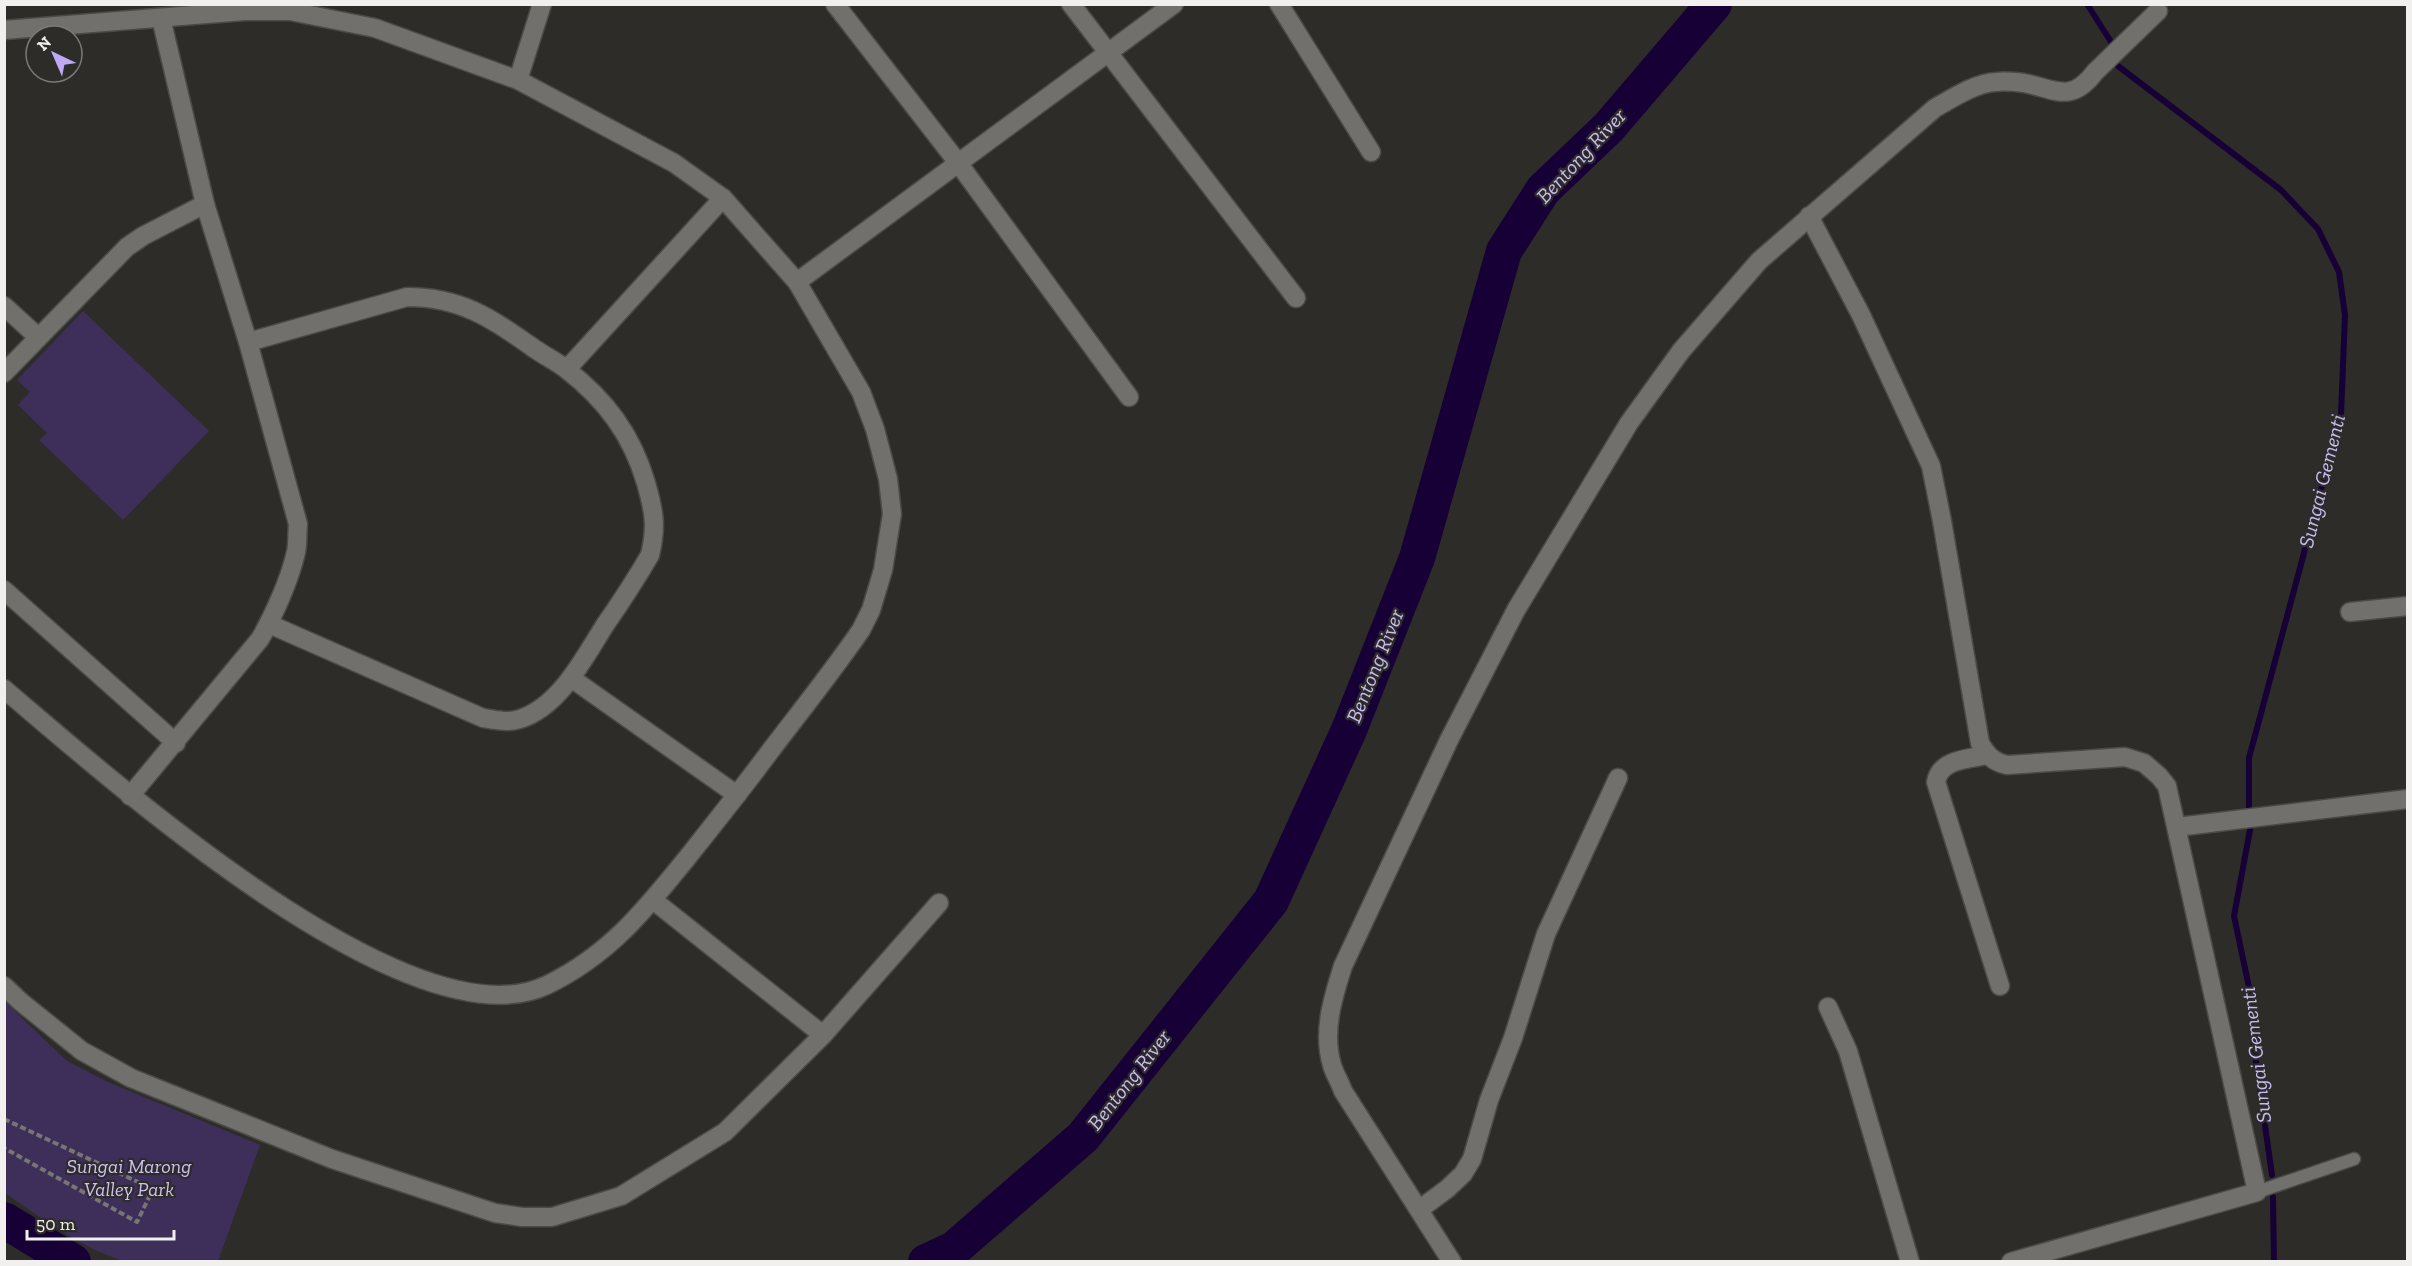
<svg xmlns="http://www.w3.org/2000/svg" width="2412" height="1266" font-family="'Zilla Slab',serif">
	<rect width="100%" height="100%" fill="#2d2c29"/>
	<g fill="#3d2f5a">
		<path d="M83,311L209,431L123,520L39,440L47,433L18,405L30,392L17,380Z"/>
		<path d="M4,1001L67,1061L108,1082L260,1145L218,1261L127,1262C82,1249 43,1219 5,1193Z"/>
	</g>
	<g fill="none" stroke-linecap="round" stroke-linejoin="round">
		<g stroke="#170036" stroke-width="6">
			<path d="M2087,4L2113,45"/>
			<path d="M2118,66L2281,190L2318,229L2339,272L2345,315L2341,415L2249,758V810"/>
			<path d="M2250,830L2234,916L2257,1025L2253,1041L2272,1175"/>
			<path d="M2273,1197L2274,1262"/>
		</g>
		<g stroke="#170036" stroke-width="36">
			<path d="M4,1220L73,1262"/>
			<path d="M926,1262L954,1249L1083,1137L1271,901L1349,730L1417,558L1504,251L1543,190L1609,127L1714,4"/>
		</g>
		<g stroke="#4b4a46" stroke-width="15">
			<path id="lane" d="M2257,1192L2354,1159"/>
		</g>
		<g stroke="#4b4a46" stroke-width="21">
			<g id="street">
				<path d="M835,4L959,164L1129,397"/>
				<path d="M1071,4L1296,298"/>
				<path d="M1279,4L1371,152"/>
				<path d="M4,30L245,11H290L375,28L518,80L674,163L723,198L797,282L861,392L875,429L888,479L892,514L883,570L871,610L861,630C828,678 791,723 756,770C734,799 710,829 687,858C645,910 609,955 547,985C411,1050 105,774 4,689"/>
				<path d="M518,80L542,4"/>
				<path d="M1809,216L1861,315L1931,466L1942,521L1980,743C1987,755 1993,762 2007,765L2125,757L2144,763L2159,776L2167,786L2257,1192L2011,1262"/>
				<path d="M797,282L1174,4"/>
				<path d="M4,306L38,337"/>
				<path d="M248,342L407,297C462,297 492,319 535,349C545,356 557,362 566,369C606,400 632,435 646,483C654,511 657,526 650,555C636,579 621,602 605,625C584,658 560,706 520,719C508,723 495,720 483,718L269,624"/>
				<path d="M567,369L723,198"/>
				<path d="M4,373L127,247L143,236L205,204"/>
				<path d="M4,590L176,743"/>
				<path d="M2350,612L2408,606"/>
				<path d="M571,678L737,795"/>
				<path d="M1988,755C1968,759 1940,759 1936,782L2000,986"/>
				<path d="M130,796L260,639C274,615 290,579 296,552C298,543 297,533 298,524L248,342L205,204L161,18"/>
				<path d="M2177,827L2408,799"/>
				<path d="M4,986L21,1002L82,1051L131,1078L332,1159L495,1213L522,1217H552L621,1196L725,1132L823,1035L653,900"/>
				<path d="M1828,1007L1848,1051L1910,1262"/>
				<path d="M823,1035L939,903"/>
				<path d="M1420,1209L1447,1189L1463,1174L1472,1159L1489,1100L1513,1038L1546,934L1618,778"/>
				<path d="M1452,1262L1343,1091C1340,1082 1334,1073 1332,1065C1322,1032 1333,997 1343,966L1449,740L1516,610L1629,423L1681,351L1759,261L1935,108C1953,98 1975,83 1996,82C2004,81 2015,82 2024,83C2055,89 2071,104 2095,72L2158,11"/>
			</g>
		</g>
		<path stroke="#777673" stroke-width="4" stroke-dasharray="6 3" stroke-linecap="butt" d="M4,1119L153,1189L137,1222L4,1148"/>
		<use href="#lane" stroke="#71706c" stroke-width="12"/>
		<use href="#street" stroke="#71706c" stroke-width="18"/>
	</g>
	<g text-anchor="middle" stroke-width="4.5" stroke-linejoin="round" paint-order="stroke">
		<g font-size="20" font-style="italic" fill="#cebff8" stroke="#2d2c29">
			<text x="129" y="1173">Sungai Marong<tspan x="129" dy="23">Valley Park</tspan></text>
		</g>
		<g font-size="21" font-style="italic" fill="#cabbf4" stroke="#2d2c29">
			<text transform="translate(1581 156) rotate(-47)" y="7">Bentong River</text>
			<text transform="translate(2322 481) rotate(-76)" y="7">Sungai Gementi</text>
			<text transform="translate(1375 666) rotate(-68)" y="7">Bentong River</text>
			<text transform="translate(2256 1055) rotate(-97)" y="7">Sungai Gementi</text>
			<text transform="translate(1129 1080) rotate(-52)" y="7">Bentong River</text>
		</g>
	</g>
	<rect width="2412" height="1266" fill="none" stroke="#f1f0ee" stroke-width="12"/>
	<g transform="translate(54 54) rotate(316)"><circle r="28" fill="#2d2c29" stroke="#7b7a78" stroke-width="1.5"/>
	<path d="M0-4.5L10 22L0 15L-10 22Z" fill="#bea9f4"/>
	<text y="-9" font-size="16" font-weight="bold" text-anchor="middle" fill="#f1f0ee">N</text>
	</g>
	<path d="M27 1230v9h147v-9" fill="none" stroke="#f1f0ee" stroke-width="3"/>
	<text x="36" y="1230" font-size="18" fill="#f1f0ee" stroke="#2d2c29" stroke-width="4.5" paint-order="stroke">50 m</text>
</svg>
